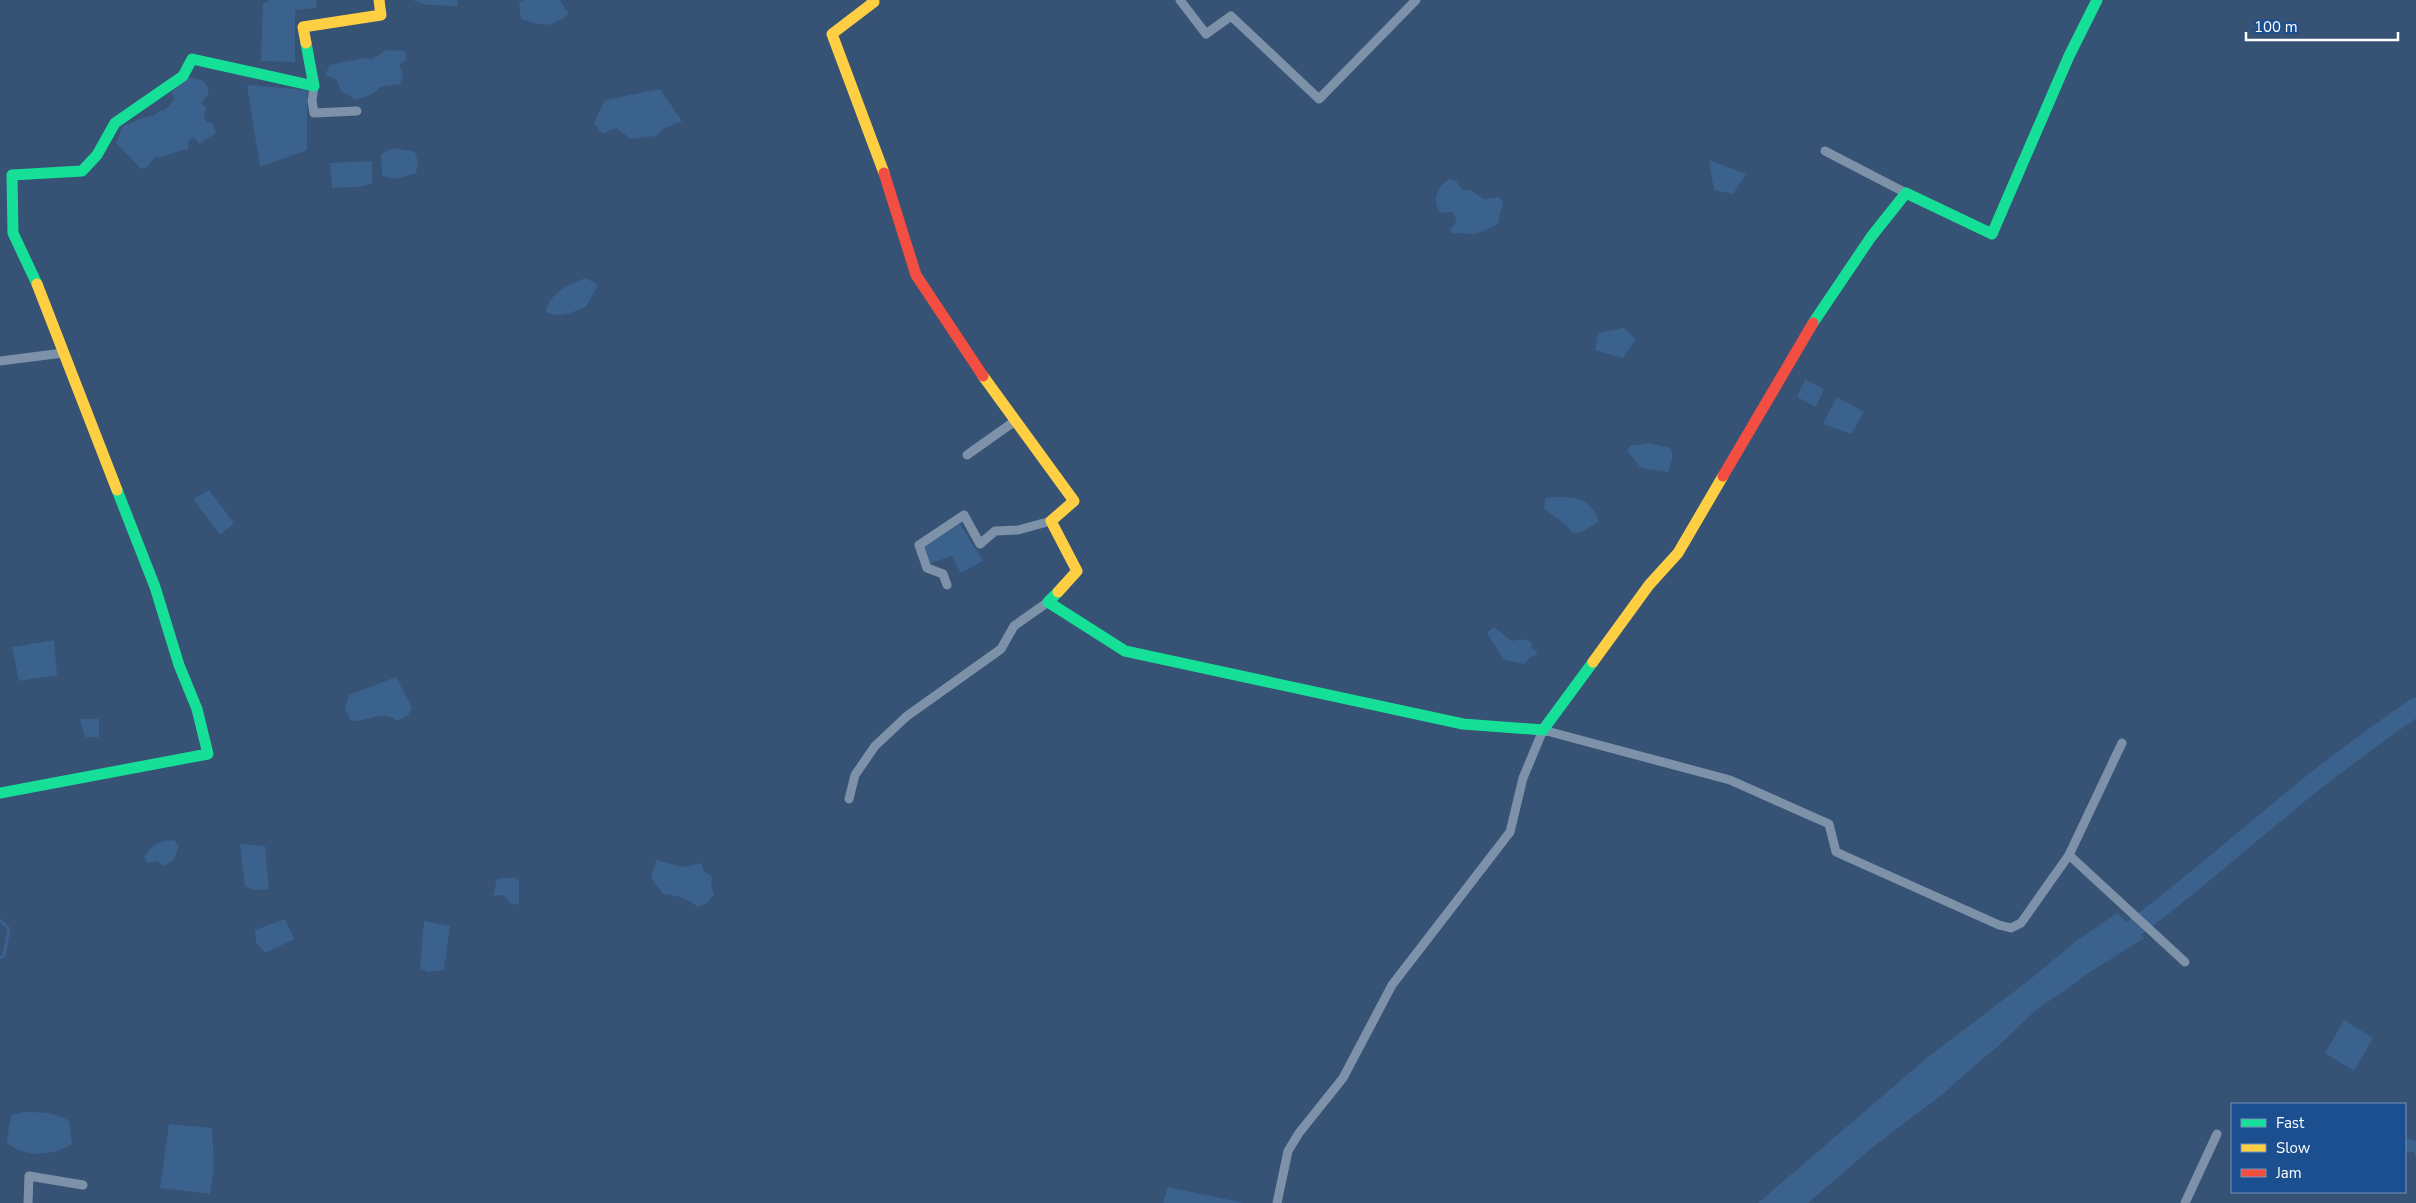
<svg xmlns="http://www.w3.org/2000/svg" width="2416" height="1203" font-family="'Nunito Sans',sans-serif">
	<rect width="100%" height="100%" fill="#365274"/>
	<g fill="#3b618d">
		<path d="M270,0H316L317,8L295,10V62L261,61L263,4Z"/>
		<path d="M412,0H457L458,6L427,5Z"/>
		<path d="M525,0H560L569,14C548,29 546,26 521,19L519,3Z"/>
		<path d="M387,50L405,51L407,59L399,65L403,75L400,84L380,87L373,94L356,100L341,91L336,79L325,75L330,65L364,58L372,59Z"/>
		<path d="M187,77C200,80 206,78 209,93L201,103L207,108C203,113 204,119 208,123L212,122L216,133L199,144L194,137L188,141V150C179,148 168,158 155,157L147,167L141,169L116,143L123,126L148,116H154L160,110L164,111L175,99L171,93Z"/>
		<path d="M247,85L307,90V150L260,167Z"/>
		<path d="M660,89L682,121L665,128L656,136L631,139L616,128L602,134L594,123L605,100Z"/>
		<path d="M393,148L415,152L418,163L416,173L396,179L382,176L381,154Z"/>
		<path d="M1709,160L1746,174L1733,194L1714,190Z"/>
		<path d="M372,161V184L357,187L332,188L330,163Z"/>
		<path d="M1449,179L1456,181L1462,190H1470L1484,199L1499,197L1503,202L1498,224L1476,234L1453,233L1449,230L1455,224L1456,218L1452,212L1440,213C1432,199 1437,188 1449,179Z"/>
		<path d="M586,278L598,285L586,307C572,312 561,319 546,312C548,294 570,283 586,278Z"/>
		<path d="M1624,328L1636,339L1623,358L1595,350L1598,333Z"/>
		<path d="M1805,379L1824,389L1816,407L1797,397Z"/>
		<path d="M1837,397L1864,412L1851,434L1823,424Z"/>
		<path d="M1650,443L1670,448L1673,456L1668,472L1641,468L1627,451L1630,446Z"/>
		<path d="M209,490L234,523L220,535L193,499Z"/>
		<path d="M1551,497C1576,497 1589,496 1599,521L1582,532L1572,533L1566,525L1544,509L1545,499Z"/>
		<path d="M960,524L983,561L961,573L952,556L931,563L923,547Z"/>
		<path d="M1494,627L1511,641C1520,640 1525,637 1533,644L1531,647L1537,652V655L1530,657L1525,664L1504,660L1487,633Z"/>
		<path d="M54,640L57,675L19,681L12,647Z"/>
		<path d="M396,677L412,708L408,715L397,721C382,709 368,722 351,721L345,709L349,695Z"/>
		<path d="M80,719H99V737H85Z"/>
		<path d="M174,840L179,846L174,860L163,866L157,861L147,863L144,857C153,844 158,841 174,840Z"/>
		<path d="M240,844L265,846L269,889L253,890L245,886Z"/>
		<path d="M656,860L683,867L702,863L703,870L712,877L711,885L714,895L707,903L698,907C686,898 677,895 663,894L651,878Z"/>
		<path d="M513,877L519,880V905L510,903L504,895L493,896L497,879Z"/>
		<path d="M2117,913L2144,938L2092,971L2035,1011L1994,1050L1981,1060L1943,1094L1873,1147L1808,1203H1758L1929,1056L2028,981L2076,941Z"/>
		<path d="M285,919L294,939L265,953L256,942L255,930Z"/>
		<path d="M424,921L450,926L444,970L428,972L420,968Z"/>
		<path d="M2344,1020L2373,1038L2354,1071L2325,1053Z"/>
		<path d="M24,1112C40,1112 55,1112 69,1121L72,1144C53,1156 25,1158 7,1143L9,1125L12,1115Z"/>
		<path d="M169,1124L212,1128L214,1169L210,1194L160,1188Z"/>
		<path d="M2405,1137L2416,1141V1159L2414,1152H2405Z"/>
		<path d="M1168,1187L1244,1203H1163Z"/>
	</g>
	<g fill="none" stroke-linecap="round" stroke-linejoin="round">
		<path stroke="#3b618d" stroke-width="3" d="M0,920L9,929L4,956L0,958"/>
		<path stroke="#3b618d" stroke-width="19" d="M2113,943C2170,904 2222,857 2276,813C2321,775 2368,740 2416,707"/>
		<g stroke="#7d92a8" stroke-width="9">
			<path d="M1180,0L1206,34L1231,16L1319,99L1416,0"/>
			<path d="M314,86L312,101L314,113L357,111"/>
			<path d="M1825,151L1906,193"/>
			<path d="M0,361L63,353"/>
			<path d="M967,455L1015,421"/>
			<path d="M947,585L943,574L927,568L919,545L964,515L980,544L995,531L1018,530L1051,521"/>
			<path d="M849,799L855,775L875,746L907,716L1001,649L1014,626L1048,602"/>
			<path d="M2069,855L2185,962"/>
			<path d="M28,1203L29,1176L83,1185"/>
			<path d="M1277,1203L1288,1151L1299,1133L1343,1078L1392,985L1510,832L1523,778L1543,730L1730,780L1829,824L1836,852L1999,925L2011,928L2021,923L2069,855L2122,743"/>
			<path d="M2185,1203L2217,1134"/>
		</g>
		<g stroke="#16e098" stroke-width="11">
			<path d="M37,284L13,233L12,175L82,171L97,155L115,123L183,76L192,59L314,86L306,43"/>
			<path d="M1813,323L1871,237L1906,193L1992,234L2069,56L2097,0"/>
			<path d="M1058,592L1048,602L1125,651L1463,724L1543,730L1593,662"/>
			<path d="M0,793L208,754L197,709L179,665L155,587L117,490"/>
		</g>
		<g stroke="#ffcf43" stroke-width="11">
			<path d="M872,0L874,2L832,34L884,173"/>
			<path d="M306,43L303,27L381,15L379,0"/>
			<path d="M37,284L117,490"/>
			<path d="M983,376L1074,501L1051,521L1077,571L1058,592"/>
			<path d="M1593,662L1649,585L1678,553L1723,476"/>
		</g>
		<g stroke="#f24e42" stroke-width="11">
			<path d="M884,173L916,275L983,376"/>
			<path d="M1723,476L1813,323"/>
		</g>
	</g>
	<rect x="2231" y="1103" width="175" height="90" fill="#1b4f8f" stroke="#7695bc"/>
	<rect x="2241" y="1119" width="25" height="8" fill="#16e098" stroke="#7695bc"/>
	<text x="2276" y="1128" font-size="15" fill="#ffffff">Fast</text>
	<rect x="2241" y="1144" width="25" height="8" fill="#ffcf43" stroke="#7695bc"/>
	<text x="2276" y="1153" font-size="15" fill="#ffffff">Slow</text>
	<rect x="2241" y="1169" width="25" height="8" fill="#f24e42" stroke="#7695bc"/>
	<text x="2276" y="1178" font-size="15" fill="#ffffff">Jam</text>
	<path d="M2246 32v8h152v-8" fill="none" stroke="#ffffff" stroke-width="2.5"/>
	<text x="2254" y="32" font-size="15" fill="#ffffff" stroke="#1b4f8f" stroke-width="4" paint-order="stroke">100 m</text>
</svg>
